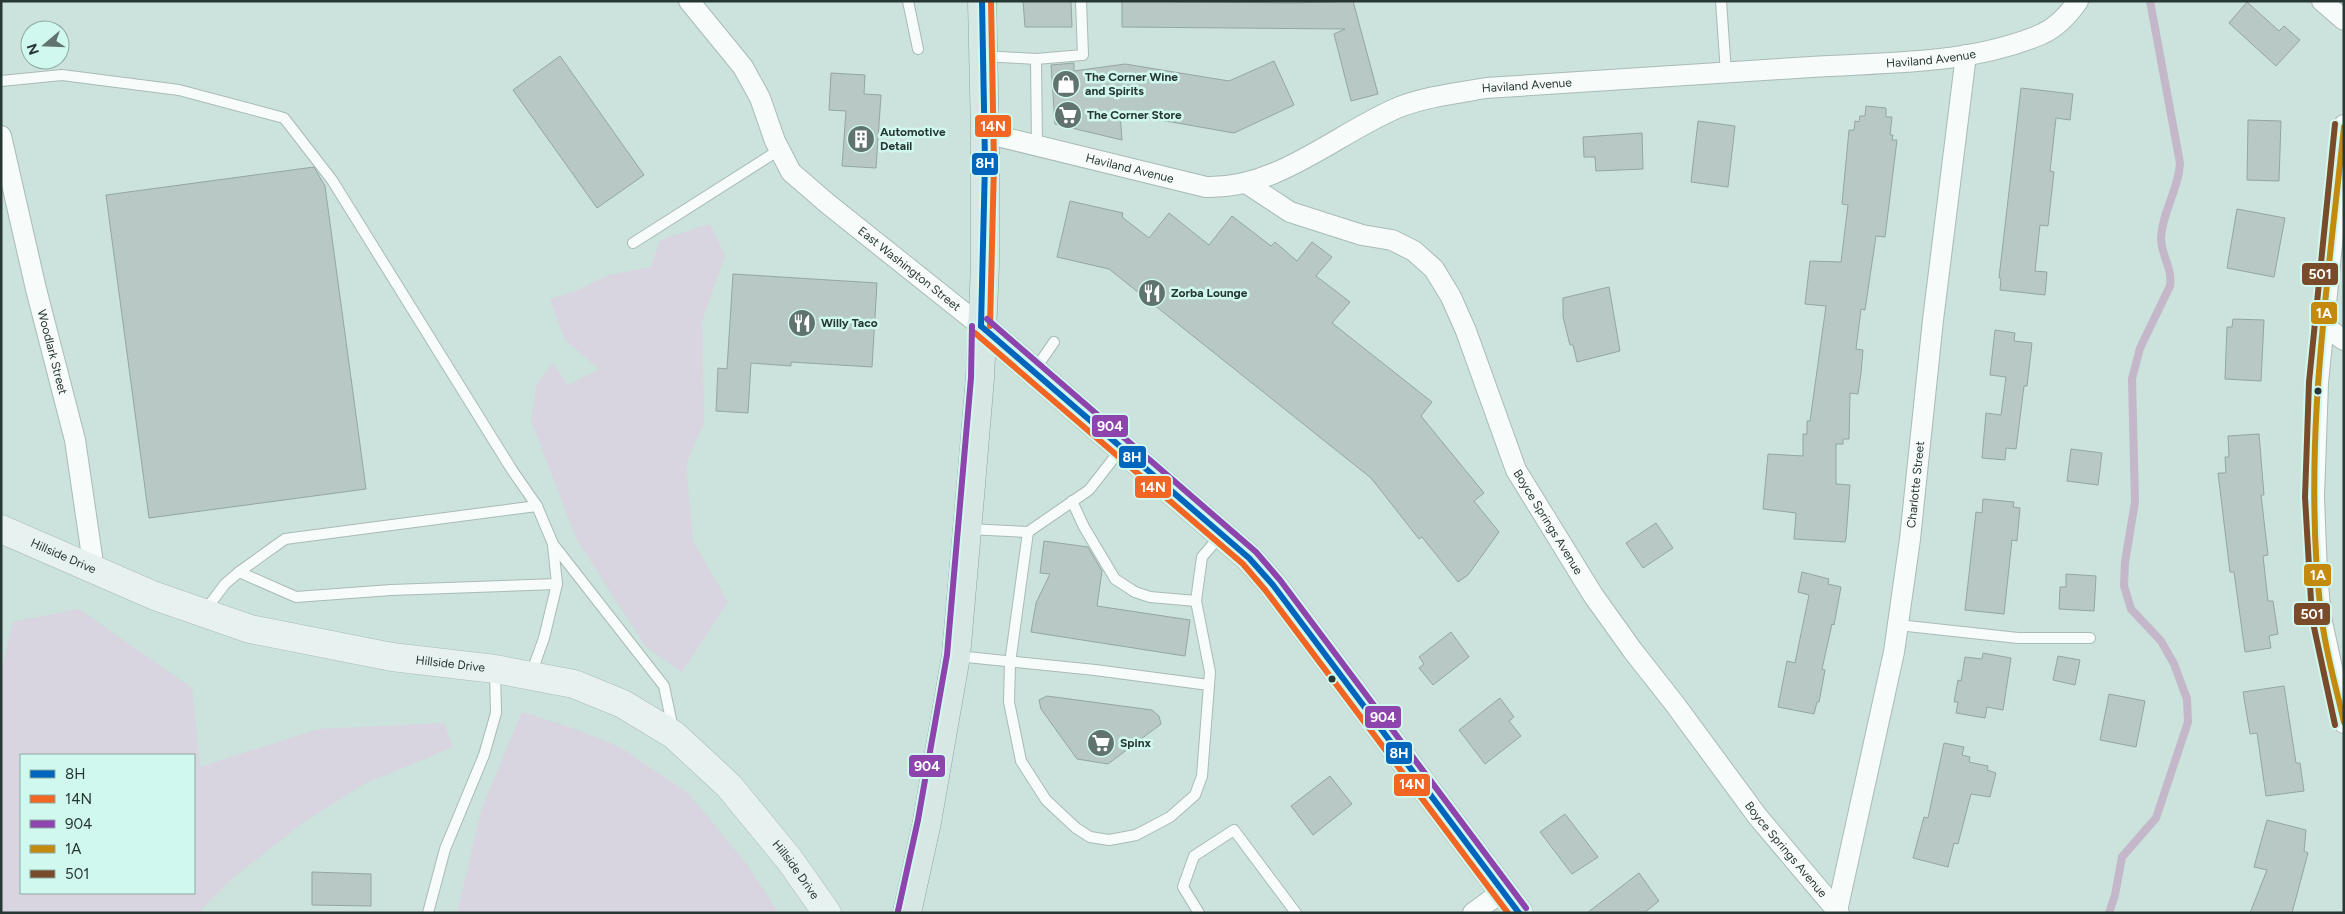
<svg xmlns="http://www.w3.org/2000/svg" width="2345" height="914" font-family="Figtree,sans-serif">
	<rect width="100%" height="100%" fill="#cce2dc"/>
	<g fill="#d8d4e0" fill-rule="evenodd">
		<path d="M710,224L725,256L702,321L704,423L686,464L693,541L728,602L682,672L646,647L577,540L531,420L537,383L553,364L568,385L600,369L565,340L550,299L576,291L609,275L651,267L660,240Z"/>
		<path d="M79,609L192,688L200,767L319,729L444,723L453,747L364,784L304,822L234,877L202,909V913H1V670L13,622ZM21,755H194V893H21Z"/>
		<path d="M522,712L572,728L620,747L688,793L745,862L779,913H457L482,808Z"/>
	</g>
	<g fill="none" stroke-linecap="round" stroke-linejoin="round">
		<path stroke="#c3b7c9" stroke-width="8" d="M2109,913L2115,895L2122,857L2156,818L2188,722L2187,699L2174,664L2161,641L2131,609L2124,586L2125,562L2135,502L2132,379L2140,348L2170,286C2173,269 2161,255 2161,238C2162,212 2179,189 2180,163L2150,1"/>
	</g>
	<g fill="#b8c9c5" stroke="#94a6a1">
		<path d="M1023,1H1071L1072,27H1025Z"/>
		<path d="M1122,1L1293,3L1353,1L1378,94L1351,101L1334,34L1345,29L1122,27Z"/>
		<path d="M2247,2L2279,31L2284,26L2300,40L2276,66L2229,23Z"/>
		<path d="M560,56L644,175L597,208L513,90Z"/>
		<path d="M1274,61L1294,105L1234,133L1120,113L1122,140L1055,124L1051,65L1074,63V71L1125,64L1229,81Z"/>
		<path d="M831,73L865,75L864,94L881,95L876,168L842,166L846,111L829,110Z"/>
		<path d="M2021,88L2073,94L2070,120L2056,118L2050,171L2054,172L2048,226L2040,225L2035,271L2047,272L2045,295L2000,290L2001,278H1999Z"/>
		<path d="M1866,106L1886,108V117H1892L1890,135H1893L1892,140H1897L1885,237L1876,236L1865,310L1861,309L1856,349L1863,350L1861,373L1858,394L1850,393L1849,439H1843V444H1836V484L1850,485L1846,538L1845,542L1794,539L1796,513L1763,509L1768,454L1803,456V434H1807V421H1810L1826,306L1805,304L1810,261L1841,262L1848,205L1842,204L1849,130H1854L1855,121L1859,122L1860,116H1865Z"/>
		<path d="M2248,120L2281,121L2279,181L2247,180Z"/>
		<path d="M1698,121L1735,126L1728,187L1691,182Z"/>
		<path d="M1642,133L1643,169L1596,171L1595,157H1584L1583,137Z"/>
		<path d="M314,167L325,186L366,489L149,518L106,195Z"/>
		<path d="M1070,201L1123,213L1122,217L1149,238L1169,213L1209,245L1232,216L1271,246L1275,242L1297,261L1312,242L1332,257L1316,276L1350,302L1332,323L1432,402L1421,416L1484,493L1474,501L1499,532L1468,575L1458,582L1422,537L1419,539L1371,478L1109,269L1057,257Z"/>
		<path d="M2237,209L2285,218L2274,277L2227,268Z"/>
		<path d="M733,274L877,283L872,367L791,362V366L751,363L748,413L716,411L718,368L727,369Z"/>
		<path d="M1609,287L1620,351L1577,362L1573,345H1570L1563,317V298Z"/>
		<path d="M2233,319L2264,320L2261,381L2225,379L2227,327H2232Z"/>
		<path d="M1995,330L2015,333L2014,341L2032,343L2027,386H2024L2016,449L2006,448L2005,460L1982,458L1986,413L2001,415L2006,377L1990,375Z"/>
		<path d="M2259,434L2264,495H2261L2268,555L2263,556L2268,601H2273L2278,634L2269,636L2271,648L2245,652L2234,572H2230L2218,473H2226L2225,457H2229L2228,436Z"/>
		<path d="M2071,449L2102,453L2098,485L2067,481Z"/>
		<path d="M1983,499L2014,502L2013,507L2020,508L2017,541L2012,540L2004,614L1965,610L1976,512L1982,513Z"/>
		<path d="M1656,523L1673,548L1643,568L1626,543Z"/>
		<path d="M1044,541L1088,547L1102,571L1097,606L1190,620L1185,656L1031,632L1036,603L1050,574L1040,573Z"/>
		<path d="M1802,572L1829,579L1828,584L1841,587L1834,625L1832,624L1822,669L1825,670L1819,702H1817L1814,714L1778,707L1787,661L1795,663L1809,595L1798,592Z"/>
		<path d="M2066,574L2096,576L2094,611L2059,609L2060,587H2066Z"/>
		<path d="M1451,632L1469,657L1433,685L1419,668L1424,664L1419,657Z"/>
		<path d="M1983,653L2011,658L2003,710L1987,707L1985,718L1956,713L1958,702H1954L1958,680L1961,681L1965,657L1982,659Z"/>
		<path d="M2058,656L2080,660L2075,685L2053,680Z"/>
		<path d="M2284,686L2296,763H2300L2304,791L2266,796L2257,733L2250,734L2243,692Z"/>
		<path d="M2109,694L2145,701L2136,747L2100,740Z"/>
		<path d="M1047,696L1152,710L1159,716L1161,724L1108,764L1077,759L1041,709L1039,700Z"/>
		<path d="M1500,698L1514,717L1509,721L1521,736L1485,764L1459,730Z"/>
		<path d="M1944,743L1964,747L1962,755L1970,757L1969,762L1988,766L1987,770L1996,773L1990,797L1971,794L1958,844L1954,843L1948,867L1913,858L1924,817L1928,818Z"/>
		<path d="M1330,776L1352,804L1313,835L1291,806Z"/>
		<path d="M1565,814L1598,857L1572,874L1540,832Z"/>
		<path d="M2267,820L2306,830L2304,851L2308,853L2292,913H2250L2267,870L2254,867Z"/>
		<path d="M312,872L371,874V906L312,905Z"/>
		<path d="M1639,873L1659,901L1644,913H1587Z"/>
	</g>
	<g fill="none" stroke-linecap="round" stroke-linejoin="round">
		<g stroke="#a9bbb6" stroke-width="12">
			<g id="lane">
				<path d="M908,1L918,49"/>
				<path d="M1721,1L1726,73"/>
				<path d="M984,56L1036,59L1037,146"/>
				<path d="M1036,59L1083,55L1081,1"/>
				<path d="M1,81L62,75L179,90L284,118L332,180L512,470L537,506L553,544L664,686L673,729"/>
				<path d="M633,243L779,150"/>
				<path d="M1034,371L1054,342"/>
				<path d="M1072,501L1084,527L1115,579L1135,592L1150,597L1196,601"/>
				<path d="M969,529L1028,532L1089,490L1121,449"/>
				<path d="M1028,532L1010,663L1009,702L1021,761L1046,800L1076,828L1090,837L1109,840L1136,835L1170,817L1195,795L1202,776L1210,672L1196,601L1202,557L1221,535"/>
				<path d="M239,572L285,539L537,506"/>
				<path d="M204,612L225,584L239,572L296,597L391,590L557,584"/>
				<path d="M1898,625L2018,638H2090"/>
				<path d="M957,656L1095,670L1209,685"/>
				<path d="M531,674L544,638L557,584L553,545"/>
				<path d="M428,913L445,849L484,755L496,713L495,670"/>
				<path d="M1199,913L1183,887L1194,856L1234,830L1296,913"/>
			</g>
		</g>
		<g stroke="#a9bbb6" stroke-width="22">
			<g id="street">
				<path id="s1" d="M689,1L743,67L760,98L775,141L791,172L828,204L981,326"/>
				<path d="M2322,1L2344,20"/>
				<path d="M2344,125L2318,383L2314,497L2317,574L2321,617L2344,723"/>
				<path id="s2" d="M985,133L1206,187C1278,189 1334,135 1397,108C1424,97 1457,93 1486,88C1594,81 1702,74 1811,67C1887,62 1970,65 2042,34C2057,27 2069,14 2078,1"/>
				<path id="s3" d="M1,136L36,289L75,440L94,570"/>
				<path id="s4" d="M1246,183L1290,212L1362,235L1392,240L1414,251L1434,269L1451,297L1466,331L1516,470L1593,595L1633,651L1674,703L1758,817L1839,913"/>
				<path d="M2324,326L2344,340"/>
				<path id="s5" d="M1837,911L1894,652L1910,539L1933,320L1966,55"/>
				<path d="M1473,913L1503,891"/>
			</g>
		</g>
		<g stroke="#a9bbb6" stroke-width="29">
			<g id="secondary">
				<path d="M981,326L1249,558L1273,585L1519,913"/>
				<path id="s6" d="M1,529L155,596L250,629L392,657L495,669L574,684L623,704L674,735L729,786L789,859L827,913"/>
			</g>
		</g>
		<g stroke="#86a8a2" stroke-width="29">
			<path id="primary" d="M907,913L927,822L956,656L971,485L980,378L985,266V133L982,1"/>
		</g>
		<use href="#lane" stroke="#f7fbfa" stroke-width="10"/>
		<use href="#street" stroke="#f7fbfa" stroke-width="20"/>
		<use href="#secondary" stroke="#e7f1ef" stroke-width="28"/>
		<use href="#primary" stroke="#d7e7e4" stroke-width="28"/>
		<g stroke="#d0f8ee" stroke-width="10">
			<g id="bus-1">
				<path d="M981,326L1249,558L1273,585L1519,913"/>
				<path d="M981,326L985,163L982,1"/>
			</g>
		</g>
		<g stroke="#d0f8ee" stroke-width="10">
			<g id="bus-2">
				<path d="M990,326L994,164L991,1"/>
				<path d="M975,333L1243,564L1266,591L1508,913"/>
			</g>
		</g>
		<g stroke="#d0f8ee" stroke-width="10">
			<g id="bus-3">
				<path d="M987,319L1256,552L1280,580L1526,908"/>
				<path d="M898,911L918,820L947,655L971,378L972,326"/>
			</g>
		</g>
		<g stroke="#d0f8ee" stroke-width="10">
			<path id="bus-4" d="M2344,127C2327,289 2302,452 2321,614C2325,650 2336,687 2344,722"/>
		</g>
		<g stroke="#d0f8ee" stroke-width="10">
			<path id="bus-5" d="M2335,124L2309,382L2305,497L2312,618L2335,725"/>
		</g>
		<use href="#bus-1" stroke="#0065bd" stroke-width="6"/>
		<use href="#bus-2" stroke="#f26522" stroke-width="6"/>
		<use href="#bus-3" stroke="#8e44ad" stroke-width="6"/>
		<use href="#bus-4" stroke="#c38a0d" stroke-width="6"/>
		<use href="#bus-5" stroke="#7a4b2a" stroke-width="6"/>
	</g>
	<defs>
		<g id="shop-disc" transform="scale(1.4375)"><circle r="9.5" fill="#61736e" stroke="#d0f8ee"/><path d="M-5-2.5h2.3a2.7 3.5 0 0 1 5.4 0H5L5.5 6h-11ZM-1.5-2.5h3a1.5 2.3 0 0 0-3 0Z" fill="#fff"/></g>
		<g id="supermarket-disc" transform="scale(1.4375)"><circle r="9.5" fill="#61736e" stroke="#d0f8ee"/><path d="M-6-5.5h2.5l.6 2H6L4.5 2H-2.5L-4.4-4H-6ZM-1.5 3.2a1.3 1.3 0 1 0 .1 0ZM3 3.2a1.3 1.3 0 1 0 .1 0Z" fill="#fff"/></g>
		<g id="building-disc" transform="scale(1.4375)"><circle r="9.5" fill="#61736e" stroke="#d0f8ee"/><path d="M-4-6H4V6H1V3H-1V6H-4ZM-2.5-4.3h1.7v1.8h-1.7ZM.8-4.3h1.7v1.8H.8ZM-2.5-1h1.7V.8h-1.7ZM.8-1h1.7V.8H.8Z" fill="#fff"/></g>
		<g id="restaurant-disc" transform="scale(1.4375)"><circle r="9.5" fill="#61736e" stroke="#d0f8ee"/><path d="M-5-6h1v4h1v-4h1v4h1v-4h1v5L-1.5 .5V6h-2V.5L-5-1ZM5-6V6H3V1.5H1.5Q1.5-4 5-6Z" fill="#fff"/></g>
	</defs>
	<g fill-rule="evenodd">
		<use href="#shop-disc" x="1066" y="84"/>
		<use href="#supermarket-disc" x="1068" y="115"/>
		<use href="#building-disc" x="861" y="139"/>
		<use href="#restaurant-disc" x="1152" y="293"/>
		<use href="#restaurant-disc" x="802" y="323"/>
		<use href="#supermarket-disc" x="1101" y="743"/>
	</g>
	<g fill="#273733" stroke="#d0f8ee" stroke-width="2">
		<circle cx="2318" cy="391" r="4.5"/>
		<circle cx="1332" cy="679" r="4.5"/>
	</g>
	<g text-anchor="middle" stroke-width="5" stroke-linejoin="round" paint-order="stroke">
		<g font-size="12" fill="#273733" stroke="#d0f8ee">
			<text dy="4" stroke="none"><textPath href="#s2" startOffset="974">Haviland Avenue</textPath></text>
			<text dy="4" stroke="none"><textPath href="#s2" startOffset="569">Haviland Avenue</textPath></text>
			<text dy="4" stroke="none"><textPath href="#s2" startOffset="149">Haviland Avenue</textPath></text>
			<text dy="4" stroke="none"><textPath href="#s1" startOffset="354">East Washington Street</textPath></text>
			<text dy="4" stroke="none"><textPath href="#s3" startOffset="222">Woodlark Street</textPath></text>
			<text dy="4" stroke="none"><textPath href="#s5" startOffset="434">Charlotte Street</textPath></text>
			<text dy="4" stroke="none"><textPath href="#s4" startOffset="489">Boyce Springs Avenue</textPath></text>
			<text dy="4" stroke="none"><textPath href="#s6" startOffset="68">Hillside Drive</textPath></text>
			<text dy="4" stroke="none"><textPath href="#s6" startOffset="472">Hillside Drive</textPath></text>
			<text dy="4" stroke="none"><textPath href="#s4" startOffset="894">Boyce Springs Avenue</textPath></text>
			<text dy="4" stroke="none"><textPath href="#s6" startOffset="892">Hillside Drive</textPath></text>
		</g>
		<g font-size="12" font-weight="bold" fill="#273733" stroke="#d0f8ee" text-anchor="start">
			<text x="1085" y="81">The Corner Wine<tspan x="1085" dy="14">and Spirits</tspan></text>
			<text x="1087" y="119">The Corner Store</text>
			<text x="880" y="136">Automotive<tspan x="880" dy="14">Detail</tspan></text>
			<text x="1171" y="297">Zorba Lounge</text>
			<text x="821" y="327">Willy Taco</text>
			<text x="1120" y="747">Spinx</text>
		</g>
	</g>
	<g stroke="#d0f8ee" stroke-width="2">
		<rect x="974" y="114" width="38" height="24" rx="5" fill="#f26522"/>
		<rect x="971" y="152" width="28" height="24" rx="5" fill="#0065bd"/>
		<rect x="2301" y="262" width="38" height="24" rx="5" fill="#7a4b2a"/>
		<rect x="2310" y="301" width="28" height="24" rx="5" fill="#c38a0d"/>
		<rect x="1091" y="414" width="38" height="24" rx="5" fill="#8e44ad"/>
		<rect x="1118" y="445" width="29" height="24" rx="5" fill="#0065bd"/>
		<rect x="1134" y="475" width="38" height="24" rx="5" fill="#f26522"/>
		<rect x="2303" y="563" width="29" height="24" rx="5" fill="#c38a0d"/>
		<rect x="2293" y="602" width="38" height="24" rx="5" fill="#7a4b2a"/>
		<rect x="1364" y="705" width="38" height="24" rx="5" fill="#8e44ad"/>
		<rect x="1385" y="741" width="28" height="24" rx="5" fill="#0065bd"/>
		<rect x="908" y="754" width="38" height="24" rx="5" fill="#8e44ad"/>
		<rect x="1393" y="773" width="38" height="24" rx="5" fill="#f26522"/>
	</g>
	<g font-size="14" text-anchor="middle" font-weight="bold" fill="#fff">
		<text x="993" y="131">14N</text>
		<text x="985" y="168">8H</text>
		<text x="2320" y="279">501</text>
		<text x="2324" y="318">1A</text>
		<text x="1110" y="431">904</text>
		<text x="1132" y="462">8H</text>
		<text x="1153" y="492">14N</text>
		<text x="2318" y="580">1A</text>
		<text x="2312" y="619">501</text>
		<text x="1383" y="722">904</text>
		<text x="1399" y="758">8H</text>
		<text x="927" y="771">904</text>
		<text x="1412" y="789">14N</text>
	</g>
	<rect width="2345" height="914" fill="none" stroke="#273733" stroke-width="5"/>
	<rect x="20" y="754" width="175" height="140" fill="#d0f8ee" stroke="#8caba3"/>
	<rect x="30" y="770" width="25" height="8" fill="#0065bd" stroke="#8caba3"/>
	<text x="65" y="779" font-size="15" fill="#273733">8H</text>
	<rect x="30" y="795" width="25" height="8" fill="#f26522" stroke="#8caba3"/>
	<text x="65" y="804" font-size="15" fill="#273733">14N</text>
	<rect x="30" y="820" width="25" height="8" fill="#8e44ad" stroke="#8caba3"/>
	<text x="65" y="829" font-size="15" fill="#273733">904</text>
	<rect x="30" y="845" width="25" height="8" fill="#c38a0d" stroke="#8caba3"/>
	<text x="65" y="854" font-size="15" fill="#273733">1A</text>
	<rect x="30" y="870" width="25" height="8" fill="#7a4b2a" stroke="#8caba3"/>
	<text x="65" y="879" font-size="15" fill="#273733">501</text>
	<g transform="translate(45 45) rotate(251)"><circle r="24" fill="#d0f8ee" stroke="#8caba3"/>
	<path d="M0-4L9 19L0 12L-9 19Z" fill="#61736e"/>
	<text y="-8" font-size="14" font-weight="bold" text-anchor="middle" fill="#273733">N</text>
	</g>
</svg>
